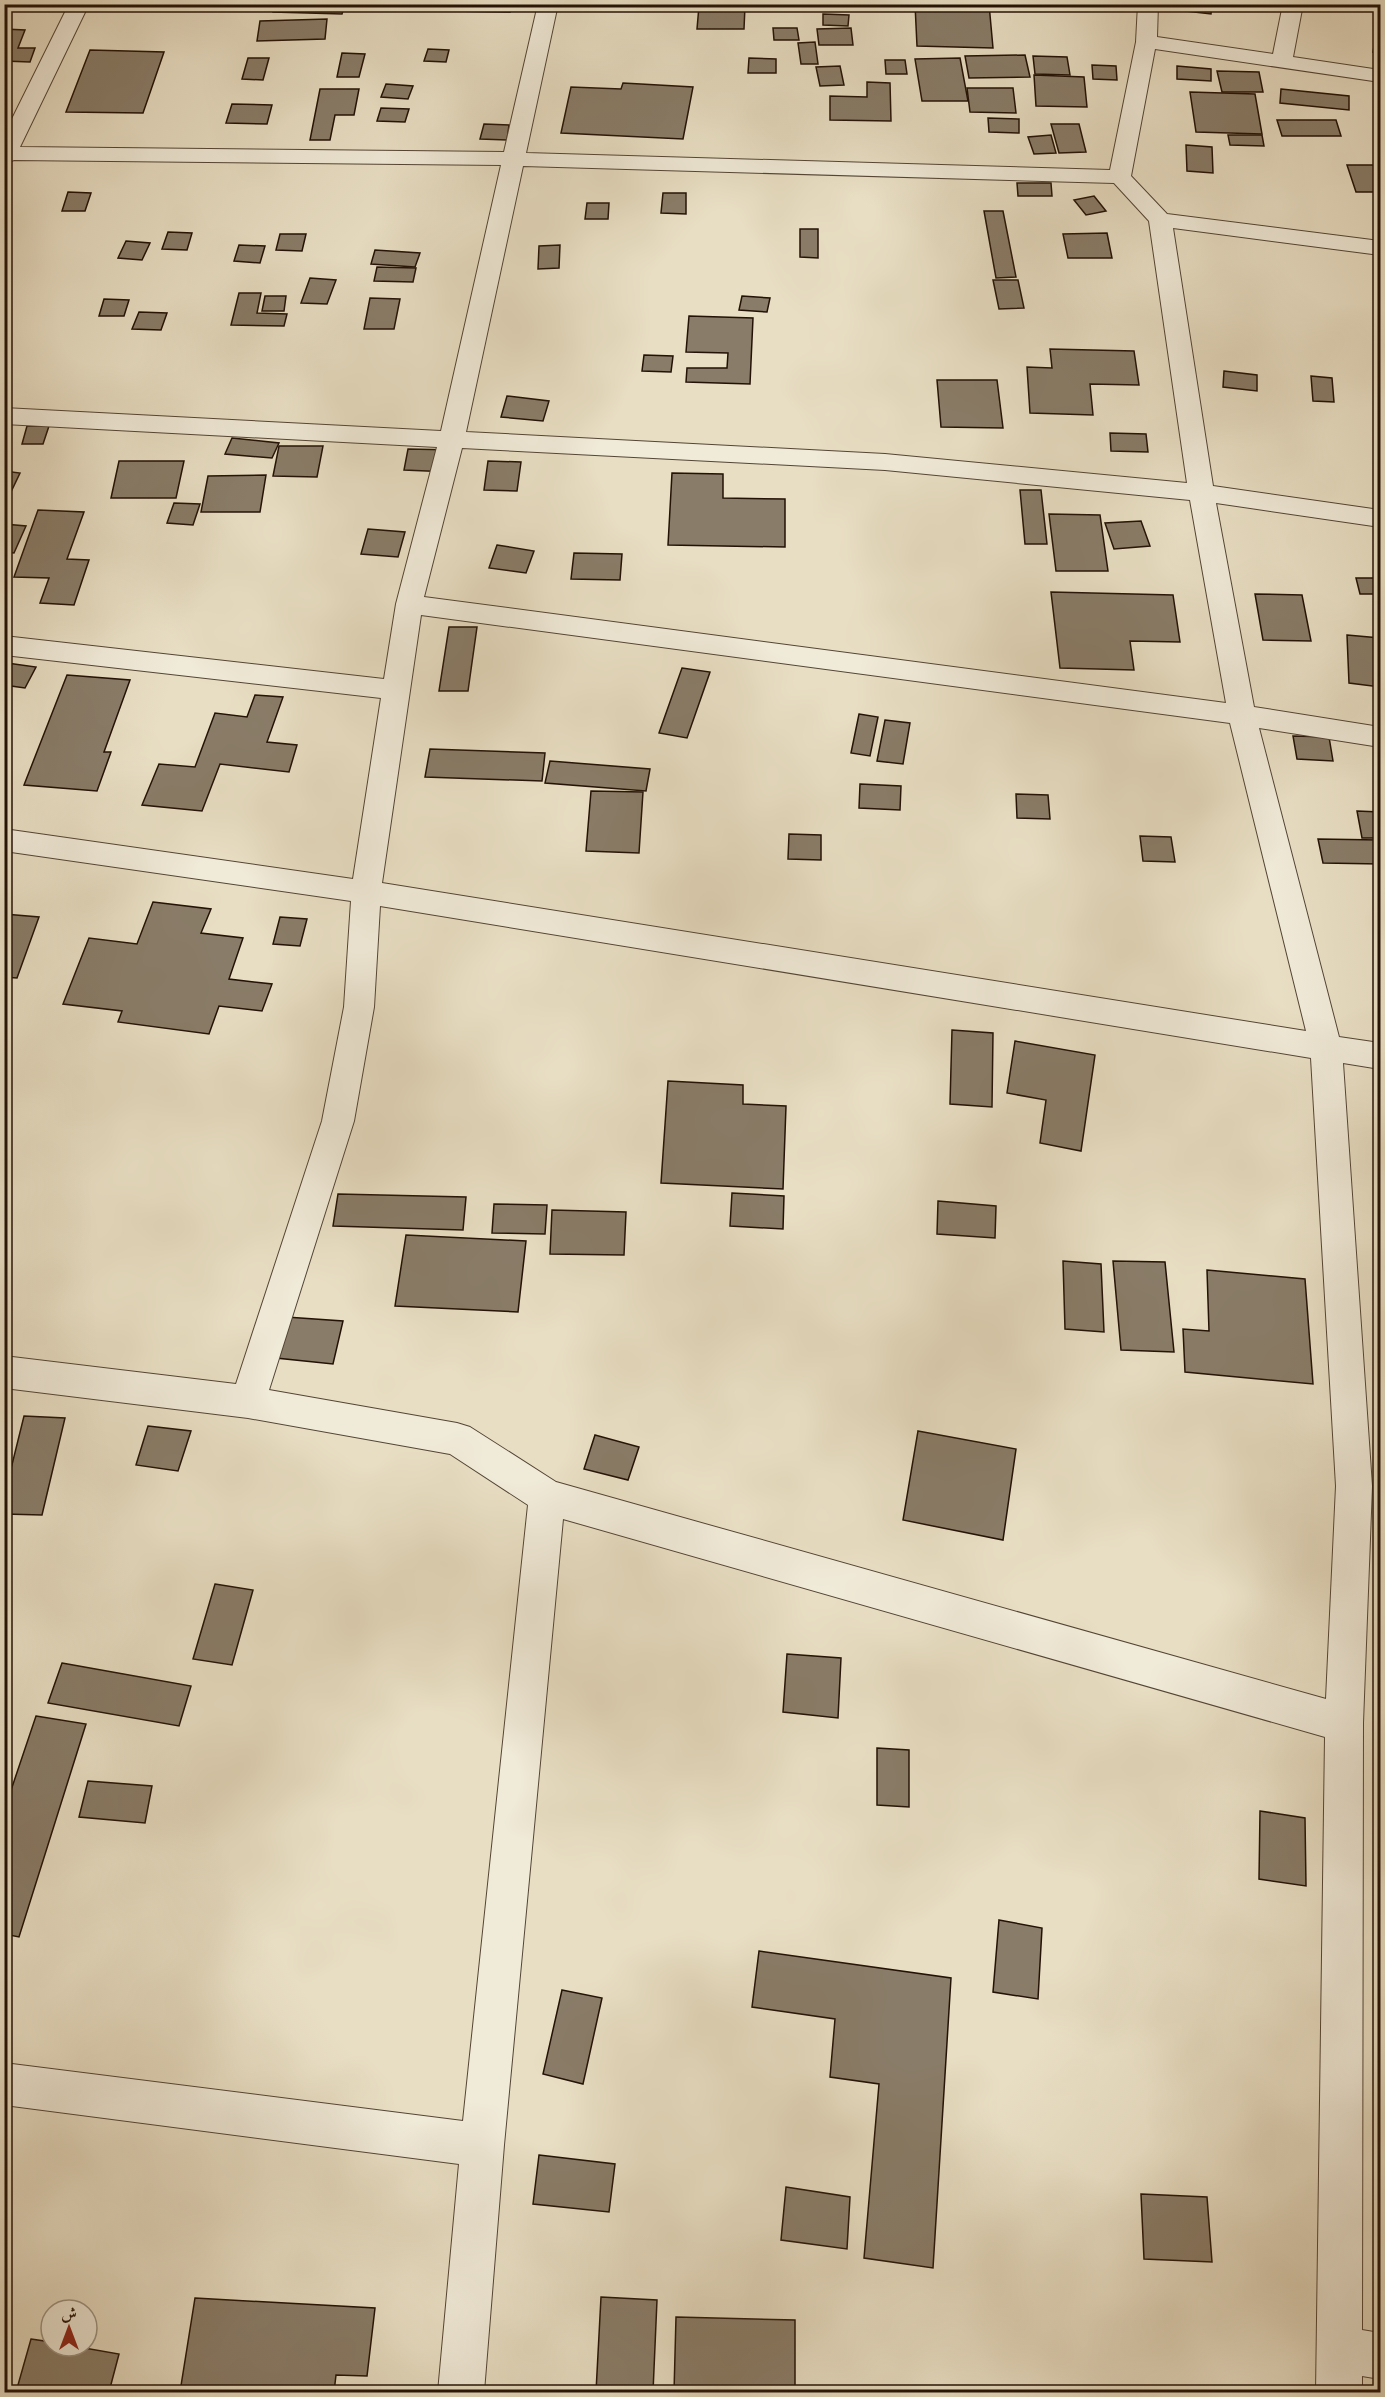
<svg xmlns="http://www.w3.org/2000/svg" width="1385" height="2397" font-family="Alegreya,Amiri,serif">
	<rect width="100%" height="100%" fill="#e8dec3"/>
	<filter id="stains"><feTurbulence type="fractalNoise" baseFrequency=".00333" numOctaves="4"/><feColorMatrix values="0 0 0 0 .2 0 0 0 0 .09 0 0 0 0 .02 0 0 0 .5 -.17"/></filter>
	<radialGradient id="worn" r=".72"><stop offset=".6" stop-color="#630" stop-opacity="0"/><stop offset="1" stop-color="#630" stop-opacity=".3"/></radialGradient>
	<g fill="#897c68" stroke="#231206" stroke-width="1.5">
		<path d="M275,4H345L342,14L273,12Z"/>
		<path d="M452,4H512L510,12L451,11Z"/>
		<path d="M589,4H623L622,11L588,10Z"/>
		<path d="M915,4H989L993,48L917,46Z"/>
		<path d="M1187,4H1212L1211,14L1186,11Z"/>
		<path d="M1352,4H1380V12L1351,9Z"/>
		<path d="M699,6H745L744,29H697Z"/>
		<path d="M823,14L849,15L848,26L823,25Z"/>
		<path d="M327,19L325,39L257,41L260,21Z"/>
		<path d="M1378,24H1380V53L1373,52Z"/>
		<path d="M773,28H797L799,40H774Z"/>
		<path d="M851,28L853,45H819L817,29Z"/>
		<path d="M4,29L25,30L18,48H35L30,62L4,61Z"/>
		<path d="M815,42L818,64H801L798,43Z"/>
		<path d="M428,49L449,50L446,62L424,61Z"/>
		<path d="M90,50L164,52L143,113L66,112Z"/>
		<path d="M342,53L365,54L359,77H337Z"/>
		<path d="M1025,55L1030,77L969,78L965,56Z"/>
		<path d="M1033,56L1067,57L1070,75L1035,74Z"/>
		<path d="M248,58H269L263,80L242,79Z"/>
		<path d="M749,58L776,59V73H748Z"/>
		<path d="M960,58L968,101H922L915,59Z"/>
		<path d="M885,60H905L907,74H886Z"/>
		<path d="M1092,65L1116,66L1117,80L1093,79Z"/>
		<path d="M840,66L844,85L820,86L816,67Z"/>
		<path d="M1177,66L1211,69V81L1177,79Z"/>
		<path d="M1217,71L1259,72L1263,92H1222Z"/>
		<path d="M1034,75L1084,77L1087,107L1036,106Z"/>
		<path d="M867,82L890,83L891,121L830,120V96L867,97Z"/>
		<path d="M623,83L693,87L683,139L561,133L571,87L621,89Z"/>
		<path d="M386,84L413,86L408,99L381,97Z"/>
		<path d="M967,88H1013L1016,113L970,112Z"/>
		<path d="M320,89H359L354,115H335L330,140H310Z"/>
		<path d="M1281,89L1349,96V110L1280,103Z"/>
		<path d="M1190,92L1255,94L1262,134L1196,132Z"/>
		<path d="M232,104L272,105L267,124L226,123Z"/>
		<path d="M381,108L409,109L405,122L377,121Z"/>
		<path d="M988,118L1019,119V133L989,132Z"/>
		<path d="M1277,120H1336L1341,136H1282Z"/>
		<path d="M484,124L509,125L507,140L480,139Z"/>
		<path d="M1051,124H1079L1086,152L1059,153Z"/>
		<path d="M1051,135L1056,153L1034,154L1028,137Z"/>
		<path d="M1228,135H1262L1264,146L1230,145Z"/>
		<path d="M1186,145L1212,147L1213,173L1187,171Z"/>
		<path d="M1347,165H1380V192H1356Z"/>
		<path d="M1017,183H1051L1052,196H1018Z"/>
		<path d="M68,192L91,193L85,211H62Z"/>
		<path d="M663,193H686V214L661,213Z"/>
		<path d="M1094,196L1106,211L1086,215L1074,200Z"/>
		<path d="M587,203H609L608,219H585Z"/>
		<path d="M984,211H1003L1016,277L996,278Z"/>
		<path d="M800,229H818V258L800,257Z"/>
		<path d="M168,232L192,233L187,250L162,249Z"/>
		<path d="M1107,233L1112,258H1068L1063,234Z"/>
		<path d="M280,234H306L302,251L276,250Z"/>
		<path d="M126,241L150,243L142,260L118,258Z"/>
		<path d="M239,245L265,246L260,263L234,261Z"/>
		<path d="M560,245L559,268L538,269L539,246Z"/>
		<path d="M375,250L420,253L415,267L371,264Z"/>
		<path d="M377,267L416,268L413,282L374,281Z"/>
		<path d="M310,278L336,280L327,304L301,303Z"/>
		<path d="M993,280H1018L1024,308L999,309Z"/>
		<path d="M239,293H261L257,313L287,314L284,326L231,325Z"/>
		<path d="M265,296H286L284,311H262Z"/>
		<path d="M742,296L770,298L767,312L739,310Z"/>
		<path d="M370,298L400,299L394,329H364Z"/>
		<path d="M104,299L129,300L124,316H99Z"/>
		<path d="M139,312L167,313L161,330L132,329Z"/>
		<path d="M689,316L753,318L750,384L686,382L687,368H727L728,353L686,352Z"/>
		<path d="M1050,349L1134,351L1139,385L1090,384L1093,415L1030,413L1027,367L1052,368Z"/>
		<path d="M644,355L673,356L671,372L642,371Z"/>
		<path d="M1224,371L1257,375V391L1223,387Z"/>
		<path d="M1311,376L1332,378L1334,402L1313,401Z"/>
		<path d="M937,380H997L1003,428L941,427Z"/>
		<path d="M507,396L549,401L543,421L501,417Z"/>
		<path d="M27,426H49L43,444H22Z"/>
		<path d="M1110,433L1146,434L1148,452L1111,451Z"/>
		<path d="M232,438L279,443L272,458L225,454Z"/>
		<path d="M279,446H323L317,477L273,476Z"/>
		<path d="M408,449L454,450L450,472L404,470Z"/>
		<path d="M119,461H184L176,498H111Z"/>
		<path d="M488,461L521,462L517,491L484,490Z"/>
		<path d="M4,471L20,473L10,494L4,493Z"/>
		<path d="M672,473L723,474V498L785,499V547L668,545Z"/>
		<path d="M266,475L260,512H201L208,476Z"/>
		<path d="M1020,490H1041L1047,544H1025Z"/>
		<path d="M174,503L200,504L193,525L167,523Z"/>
		<path d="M38,510L84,512L67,559L89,560L74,605L40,603L49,578L14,577Z"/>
		<path d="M1049,514L1100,515L1108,571H1056Z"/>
		<path d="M1141,521L1150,546L1114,549L1105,523Z"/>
		<path d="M4,524L26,526L14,553L4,552Z"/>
		<path d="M368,529L405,532L398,557L361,554Z"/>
		<path d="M497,545L534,551L526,573L489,568Z"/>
		<path d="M574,553L622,554L620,580L571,579Z"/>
		<path d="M1356,578H1380V594H1360Z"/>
		<path d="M1051,592L1173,595L1180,642L1130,641L1134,670L1060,668Z"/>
		<path d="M1255,594L1302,595L1311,641L1263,640Z"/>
		<path d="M449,627H477L468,691H439Z"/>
		<path d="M1347,635L1380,638V687L1349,683Z"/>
		<path d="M7,663L36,667L25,688L4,685Z"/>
		<path d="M682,668L710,672L687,738L659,733Z"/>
		<path d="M67,675L130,680L104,752H111L97,791L24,785Z"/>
		<path d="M255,695L283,697L267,742L297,745L289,772L220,764L202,811L142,805L159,764L195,767L215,713L247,717Z"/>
		<path d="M859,714L878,717L870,756L851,753Z"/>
		<path d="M885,720L910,723L903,764L877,761Z"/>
		<path d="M1293,736L1329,737L1333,761L1297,759Z"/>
		<path d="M430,749L545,753L542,781L425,777Z"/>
		<path d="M550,761L650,769L646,791L545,783Z"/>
		<path d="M860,784L901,786L900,810L859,808Z"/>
		<path d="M591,791L643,792L639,853L586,851Z"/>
		<path d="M1016,794L1048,795L1050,819L1017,818Z"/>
		<path d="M1357,811L1380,812V838H1362Z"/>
		<path d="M789,834L821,835V860L788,859Z"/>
		<path d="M1140,836L1171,837L1175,862L1143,861Z"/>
		<path d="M1318,839L1380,840V864L1323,863Z"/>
		<path d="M153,902L211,909L201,933L243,938L229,979L272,984L262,1011L219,1006L209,1034L118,1022L122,1011L63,1004L89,938L137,944Z"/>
		<path d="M4,914L39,917L17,978L4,977Z"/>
		<path d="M280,917L307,919L300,946L273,944Z"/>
		<path d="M952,1030L993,1033L992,1107L950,1104Z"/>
		<path d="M1015,1041L1095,1055L1081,1151L1040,1143L1046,1100L1007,1093Z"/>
		<path d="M668,1081L743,1085V1104L786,1106L783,1189L661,1183Z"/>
		<path d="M732,1193L784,1196L783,1229L730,1226Z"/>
		<path d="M338,1194L466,1197L463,1230L333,1226Z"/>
		<path d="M938,1201L996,1206L995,1238L937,1234Z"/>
		<path d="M494,1204L547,1205L545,1234L492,1233Z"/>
		<path d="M552,1210L626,1212L624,1255L550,1254Z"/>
		<path d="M406,1235L526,1241L518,1312L395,1306Z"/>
		<path d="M1063,1261L1101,1264L1104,1332L1065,1329Z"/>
		<path d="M1113,1261L1165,1262L1174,1352L1121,1350Z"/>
		<path d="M1207,1270L1305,1279L1313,1384L1185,1372L1183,1329L1209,1331Z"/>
		<path d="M286,1317L343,1321L333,1364L276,1358Z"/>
		<path d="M24,1416L65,1418L42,1515L4,1514V1497Z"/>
		<path d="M148,1426L191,1431L178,1471L136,1465Z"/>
		<path d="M918,1431L1016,1449L1003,1540L903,1520Z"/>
		<path d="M595,1435L639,1447L628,1480L584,1469Z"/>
		<path d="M215,1584L253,1590L232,1665L193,1659Z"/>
		<path d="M787,1654L841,1658L838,1718L783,1712Z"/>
		<path d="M62,1663L191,1686L179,1726L48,1703Z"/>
		<path d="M36,1716L86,1724L19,1937L4,1934V1811Z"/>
		<path d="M877,1748L909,1750V1807L877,1805Z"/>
		<path d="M88,1781L152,1786L145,1823L79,1817Z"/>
		<path d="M1260,1811L1305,1818L1306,1886L1259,1879Z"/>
		<path d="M999,1920L1042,1928L1038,1999L993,1992Z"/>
		<path d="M759,1951L951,1978L933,2268L864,2258L879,2084L830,2077L835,2019L752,2007Z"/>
		<path d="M562,1990L602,1998L583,2084L543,2074Z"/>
		<path d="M539,2155L615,2164L609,2212L533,2204Z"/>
		<path d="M786,2187L850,2197L847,2249L781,2240Z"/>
		<path d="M1141,2194L1207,2197L1212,2262L1144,2259Z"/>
		<path d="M601,2297L657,2300L653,2392H596Z"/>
		<path d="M195,2298L375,2308L367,2376L336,2375L334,2392H180Z"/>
		<path d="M676,2317L795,2320V2392H674Z"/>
		<path d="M31,2339L51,2342V2346H73L119,2354L109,2392H16Z"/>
	</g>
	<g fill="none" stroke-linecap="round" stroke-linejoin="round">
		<g stroke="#544535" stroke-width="2">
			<path id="minor" d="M69,4H89L20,147L504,152L538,4H558L526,153L1110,170L1136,42L1138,4H1158L1157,37L1273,54L1283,4H1303L1293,57L1380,70V82L1155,49L1131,176L1167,214L1380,241V255L1173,228L1213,486L1380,510V527L1216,503L1254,707L1380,727V747L1259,728L1339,1037L1380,1043V1069L1343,1063L1372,1486L1363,1723L1362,2330L1380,2333V2379L1362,2376V2392H1316L1325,1737L563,1519L504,2145L484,2392H438L459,2164L4,2105V2063L463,2121L528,1505L450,1454L248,1418L4,1388V1356L236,1384L322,1121L344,1007L351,901L4,851V829L353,879L381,698L4,655V636L384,679L396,604L437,447L4,424V408L441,431L501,165L14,160L4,164V135ZM523,166L1114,183L1149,221L1187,483L885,454L466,432ZM462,448L885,470L1190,500L1226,703L424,597ZM421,615L1230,723L1306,1031L382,883ZM380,906L1311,1058L1336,1486L1326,1699L556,1482L470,1427L457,1423L269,1390L354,1121L374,1007Z"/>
		</g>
		<use href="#minor" fill="#f0ead8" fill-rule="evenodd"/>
	</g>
	<rect width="1385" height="2397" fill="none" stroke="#e8dec3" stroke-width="24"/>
	<rect x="6" y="6" width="1373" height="2385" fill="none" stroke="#231206" stroke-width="3"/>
	<rect x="12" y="12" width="1361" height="2373" fill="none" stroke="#231206" stroke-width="1.5"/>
	<g transform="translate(69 2328)"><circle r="28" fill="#f0ead8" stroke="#9e9484" stroke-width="1.5"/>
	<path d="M0-4.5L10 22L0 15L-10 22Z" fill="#8f2418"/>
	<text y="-9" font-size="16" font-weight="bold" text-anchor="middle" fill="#231206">ش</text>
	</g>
	<rect width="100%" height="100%" filter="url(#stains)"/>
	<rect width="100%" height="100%" fill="url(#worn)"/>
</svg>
